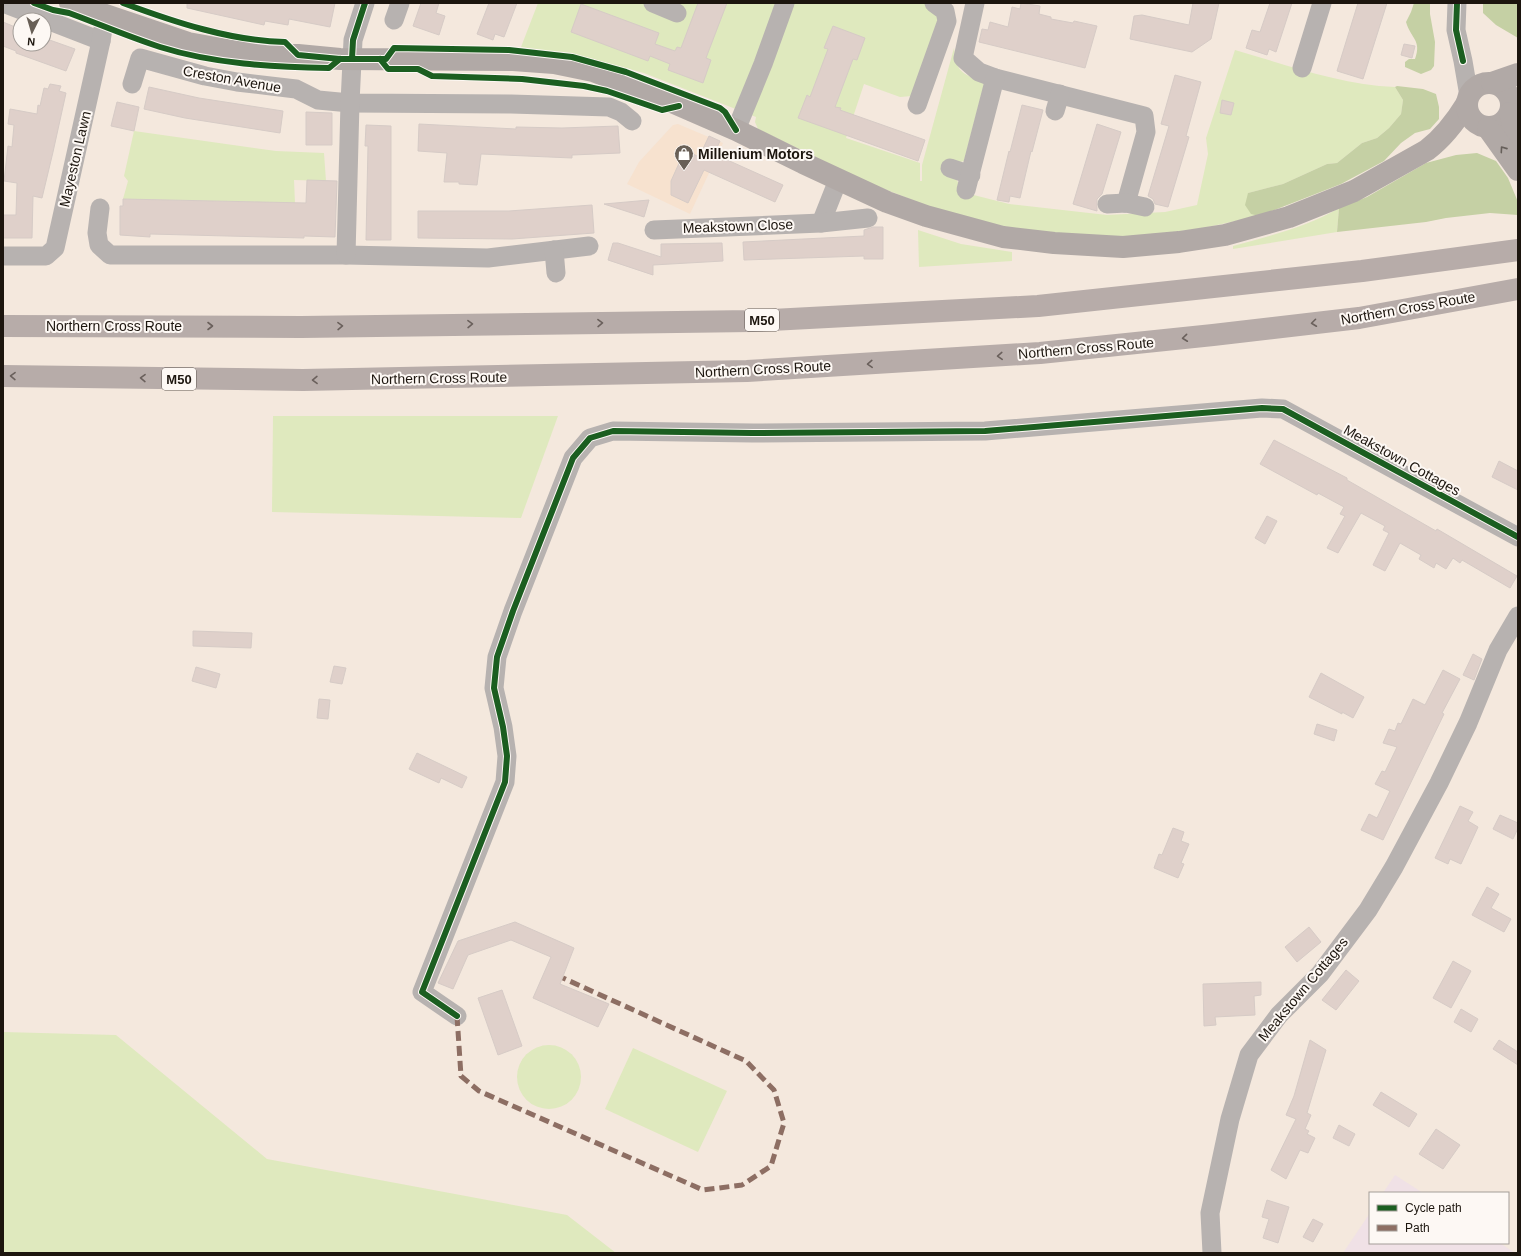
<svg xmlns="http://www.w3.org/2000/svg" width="1521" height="1256" font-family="Helvetica,sans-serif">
	<rect width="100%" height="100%" fill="#f4e8dd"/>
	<path fill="#f7e2cf" d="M678,124L723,143L690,214L627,184L639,162L673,125Z"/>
	<g fill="#f0e1e6">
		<path d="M1395,1175L1423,1193H1383Z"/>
		<path d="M1370,1213V1243H1500L1515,1253H1343Z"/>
	</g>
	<g fill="#dfe9be">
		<path d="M538,3H930L940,13L912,96L900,97L864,84L846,138L920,163V181H922V165L954,48C955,54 956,61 958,66C962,76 977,78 984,84L964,161L957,163L955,177L959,184L958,191L1009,204L1107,215L1165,212L1197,205L1208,154L1206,138L1235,50C1287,65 1341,85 1395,87L1403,100L1401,114L1389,128L1377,138L1362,143L1337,163L1327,164L1283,184L1248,193L1259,216L1203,228L1144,236L1099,237L1049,235L956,217L869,183L758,129L755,122L756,117L644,73L585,57L521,47Z"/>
		<path d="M134,131L276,151L324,153L326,181L294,180L295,203L123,199L128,181L124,176Z"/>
		<path d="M1339,208L1337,232L1233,249V246C1269,236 1307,227 1339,208Z"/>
		<path d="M918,230L961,244L1012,252V261L919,267Z"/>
		<path d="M273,416H558L521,518L272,512Z"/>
		<path d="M3,1032L116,1035L267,1159L567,1215L616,1253H3Z"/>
		<circle cx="549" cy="1077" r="32"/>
		<path d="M633,1048L727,1091L698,1152L605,1109Z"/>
	</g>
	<g fill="#c5d0a4">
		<path d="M1414,3H1430V14L1435,42L1434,66L1431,70L1421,74L1405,67V62L1409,59H1415C1422,40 1411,39 1406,22L1411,12Z"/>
		<path d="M1483,3H1518V38L1496,25L1483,13Z"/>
		<path d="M1397,86L1423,89L1436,94L1439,107V119L1430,129L1415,133L1401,143L1384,161L1341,184L1259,216L1251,214L1245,205L1248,193L1283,184L1327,164L1337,163L1362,143L1377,138L1389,128L1401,114L1403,100L1395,87Z"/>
		<path d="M1477,153L1496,161L1508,178L1518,202V215L1490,213L1446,218L1426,222L1337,232L1339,208L1367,197L1426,163L1456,155Z"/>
	</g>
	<g fill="#dfd0ca" stroke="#d6cbc6">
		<path d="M187,3H335L330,27L289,19L288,25L265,21L264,25L187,8Z"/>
		<path d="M421,3H439L436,13L445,16L439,35L413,26Z"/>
		<path d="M489,3H517L504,37L495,34L493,40L477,34Z"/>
		<path d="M698,3H727L706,58L711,60L703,83L668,70L670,64L650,56L648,61L571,32L581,4L659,33L655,44L675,51L677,47L681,48Z"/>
		<path d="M1021,3L1040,6L1039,14L1051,17V19L1073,23L1074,21L1097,26L1085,68L979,42L982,29L988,30L990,22L1008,27L1012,7L1020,9Z"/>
		<path d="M1193,3H1219L1211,39L1192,52L1130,39L1134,16L1142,15L1189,25Z"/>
		<path d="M1270,3H1292L1276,52L1269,49L1267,55L1246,48L1252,30L1260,32Z"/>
		<path d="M1358,3H1387L1363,79L1337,71Z"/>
		<path d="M3,22L20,29V44H44V38L75,49L66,71L16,53V51L3,46Z"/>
		<path d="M833,26L865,38L857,60L853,59L835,107L841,108L840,110L925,140L918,161L798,118L807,95L810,97L828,49L824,48Z"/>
		<path d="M1404,44L1415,46L1412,58L1401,55Z"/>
		<path d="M1175,75L1201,82L1186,136L1189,137L1168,207L1155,204L1153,199L1148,196L1169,126L1161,124Z"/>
		<path d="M50,84L61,86L59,91L66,93L53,152L42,198L33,196L32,238H3V215H16L17,183L4,181L8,146L12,147L14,125L8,124L10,109L37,114L38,105L40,106L44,88L48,89Z"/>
		<path d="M149,87L199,98L283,111L280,133L185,118L144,109Z"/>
		<path d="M1222,100L1234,103L1231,115L1220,113Z"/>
		<path d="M117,102L139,107L134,131L111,126Z"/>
		<path d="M1022,105L1043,110L1032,152L1031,151L1020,198L1010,196L1009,202L997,200L1009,151L1010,152Z"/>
		<path d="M306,112L332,113V145H306Z"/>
		<path d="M419,124L516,129V127L562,128L618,126L620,153L572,155V158L481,154L477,185L459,184V182H444L447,153L418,151Z"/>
		<path d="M1097,124L1121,132L1102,194L1097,199V211L1073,204Z"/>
		<path d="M366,125L391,126V240H366L368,146H365Z"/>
		<path d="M709,136L720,141L714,154L783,185L775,202L704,170L688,203L671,195V181L685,150L699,157Z"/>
		<path d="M307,180L337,181L335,237L304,236V238L150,234V237L120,235V206H123V199L306,203Z"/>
		<path d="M649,200L644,217L604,204Z"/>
		<path d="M592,205L594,233L512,239L418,238V211H509Z"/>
		<path d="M873,227H883V259H864V256L744,260L743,242L864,236V230Z"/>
		<path d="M613,243H618L661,257V244L722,243L723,261L653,265V275L608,260Z"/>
		<path d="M1274,440L1347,478V480L1436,531L1437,529L1517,576L1510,588L1462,560L1460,563L1453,558L1446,569L1436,563L1434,568L1419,559L1421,555L1400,543L1385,571L1373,565L1389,533L1383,530L1385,526L1361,513L1338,553L1327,548L1345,516L1340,514L1344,507L1318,493L1317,495L1260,464Z"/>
		<path d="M1499,461L1518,471V490L1492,477Z"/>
		<path d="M1267,516L1277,521L1265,544L1255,538Z"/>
		<path d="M193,631L252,633L251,648L193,646Z"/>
		<path d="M1473,654L1482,659L1474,680L1463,675Z"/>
		<path d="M334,666L346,668L342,684L330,682Z"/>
		<path d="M196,667L220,674L216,688L192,681Z"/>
		<path d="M1443,670L1460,679L1442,713L1444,714L1383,840L1361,830L1369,814L1377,818L1390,791L1375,784L1382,771L1385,772L1397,747L1383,743L1389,729L1395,731L1398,723L1401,724L1413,699L1425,705Z"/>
		<path d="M1321,673L1364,697L1353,718L1342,712V714L1309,697Z"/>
		<path d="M319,699L330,700L328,719L317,718Z"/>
		<path d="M1317,724L1337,730L1334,741L1314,734Z"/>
		<path d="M417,753L467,777L462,788L441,778L439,783L409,769Z"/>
		<path d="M1460,806L1473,812L1468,821L1478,827L1461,864L1450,859L1448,864L1435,858Z"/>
		<path d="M1500,815L1518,823V828L1513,839L1493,829Z"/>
		<path d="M1173,828L1184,832L1181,841L1189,844L1181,863L1184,864L1178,878L1154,868L1159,854L1162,855Z"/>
		<path d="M1487,887L1499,894L1491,908L1511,919L1504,932L1472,915Z"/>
		<path d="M515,922L574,948L560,984L609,1004L598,1027L533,998L551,957L511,940L468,955L453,989L438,983L458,941Z"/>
		<path d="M1309,927L1321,942L1297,962L1285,947Z"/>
		<path d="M1453,961L1471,971L1451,1008L1433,998Z"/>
		<path d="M1346,970L1359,981L1336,1010L1322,1000Z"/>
		<path d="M1261,982V995L1254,996L1255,1015L1215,1017L1216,1025L1204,1026L1203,984Z"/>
		<path d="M502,990L522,1046L498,1055L478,998Z"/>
		<path d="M1461,1009L1478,1019L1471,1032L1454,1022Z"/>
		<path d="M1310,1040L1326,1050L1307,1113L1311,1115L1305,1129L1309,1131L1307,1134L1315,1138L1308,1153L1300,1150L1286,1179L1271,1170L1296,1119L1286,1115L1294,1096Z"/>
		<path d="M1499,1040L1518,1052V1065L1493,1049Z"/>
		<path d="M1381,1092L1417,1114L1409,1127L1373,1105Z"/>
		<path d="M1339,1125L1355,1134L1349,1146L1333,1138Z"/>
		<path d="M1436,1129L1460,1145L1443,1169L1419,1154Z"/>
		<path d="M1267,1200L1289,1207L1278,1243L1263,1238L1269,1219L1262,1217Z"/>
		<path d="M1313,1219L1323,1224L1313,1242L1303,1237Z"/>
	</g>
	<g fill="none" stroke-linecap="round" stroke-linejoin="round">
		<g stroke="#b7b2b0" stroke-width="19">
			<path d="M3,3L101,41"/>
			<path d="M653,3L677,13"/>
			<path d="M975,3L963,58L979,72L995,78L1144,116L1146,132L1126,203"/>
			<path d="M1457,3L1456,30L1463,61L1469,96"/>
			<path d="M394,20L400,3"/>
			<path d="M1302,68L1322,3"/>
			<path d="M132,84L140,58L205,76L237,82L296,89L318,100L350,103L511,104L609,107L621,112L632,121"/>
			<path d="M917,105L947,21L945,11L934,3"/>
			<path d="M1055,111L1060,94"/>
			<path d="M736,130L763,64L785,3"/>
			<path d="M950,168L971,175"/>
			<path d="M966,190L995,78"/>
			<path d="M1107,204L1126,203L1145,207"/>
			<path d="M100,208L97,233L99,245L110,255H346L488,258L589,246"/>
			<path d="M821,223L838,180"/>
			<path d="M654,230L821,223L868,218"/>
			<path d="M554,250L556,273"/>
			<path d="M346,255L350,103L353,40L365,3"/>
			<path d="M3,256H46L55,248L101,41L105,16"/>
			<path d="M457,1016L422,992L505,782L507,756L503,727L494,688L497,657L513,611L573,458L590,438L613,431L753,433L985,431L1262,408L1283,409L1518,537"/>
			<path d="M1212,1253L1210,1213L1230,1119L1249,1055L1279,1015L1320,974L1368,910L1394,867L1439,783L1468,723L1498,650L1518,616"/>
		</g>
		<g stroke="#b1a9a6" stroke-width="22">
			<path d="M70,3L188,43L232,51L271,55H298L340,59L513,60L554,63L593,71L651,93L736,130L803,163L887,202L926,216L1003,237L1054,243L1123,247L1179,242L1225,235L1289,217L1354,191L1427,150C1444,137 1456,121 1467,103"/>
			<circle cx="1489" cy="105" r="22"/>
			<path d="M1492,83L1518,74"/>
			<path d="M1510,113L1518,144"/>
			<path d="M1488,128L1518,170"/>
		</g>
		<g stroke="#b7aca9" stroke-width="22">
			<path d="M3,326L301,327L752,321L1038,306L1362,271L1518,250"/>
			<path d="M3,376L303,380L747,371L1040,353L1213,335L1359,318L1518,289"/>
		</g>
		<path stroke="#8d6e63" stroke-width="5" stroke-dasharray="10 5" stroke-linecap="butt" d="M457,1016L461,1076L479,1091L703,1190L742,1185L771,1166L784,1123L774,1090L746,1061L563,978"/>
		<g stroke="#fdf8f4" stroke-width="8">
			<g id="cycleway">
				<path d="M34,3L53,10L69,13C99,24 129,37 160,47C214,64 273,67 329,68L340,59"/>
				<path d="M123,3C174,22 231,41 285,42L298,55L340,59H386L394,48L509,50L572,57L626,72L720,108L725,112L736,130"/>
				<path d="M1457,3L1456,30L1463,61"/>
				<path d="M352,59L353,40L365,3"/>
				<path d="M380,59L388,69H418L432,76L522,79L584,86L607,91L662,110L679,106"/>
				<path d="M457,1016L422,992L505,782L507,756L503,727L494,688L497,657L513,611L573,458L590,438L613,431L753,433L985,431L1262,408L1283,409L1518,537"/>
			</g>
		</g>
		<use href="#cycleway" stroke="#1b5e20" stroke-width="6"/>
	</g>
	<defs><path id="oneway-chevron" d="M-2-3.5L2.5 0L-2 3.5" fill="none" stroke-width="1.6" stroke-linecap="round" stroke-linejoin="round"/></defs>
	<use stroke="#665f5a" href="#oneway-chevron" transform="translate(1503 149) rotate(-125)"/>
	<g stroke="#6a605c">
		<use href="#oneway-chevron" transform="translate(600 323) rotate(-1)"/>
		<use href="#oneway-chevron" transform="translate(1314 323) rotate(173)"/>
		<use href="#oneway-chevron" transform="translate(470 324) rotate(-1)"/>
		<use href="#oneway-chevron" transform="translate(210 326)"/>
		<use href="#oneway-chevron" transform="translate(340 326) rotate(-1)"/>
		<use href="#oneway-chevron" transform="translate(1185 338) rotate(174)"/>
		<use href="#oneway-chevron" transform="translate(1000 356) rotate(177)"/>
		<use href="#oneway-chevron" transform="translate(870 364) rotate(177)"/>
		<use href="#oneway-chevron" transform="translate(13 376) rotate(-179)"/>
		<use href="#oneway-chevron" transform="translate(143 378) rotate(-179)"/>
		<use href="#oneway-chevron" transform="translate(315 380) rotate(179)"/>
	</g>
	<defs>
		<g id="shop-pin" transform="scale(1)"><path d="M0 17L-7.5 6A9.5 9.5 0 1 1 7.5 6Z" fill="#685f56" stroke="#fdf8f4"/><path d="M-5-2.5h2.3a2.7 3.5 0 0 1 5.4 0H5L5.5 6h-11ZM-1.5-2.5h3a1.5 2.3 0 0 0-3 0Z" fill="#fff"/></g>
	</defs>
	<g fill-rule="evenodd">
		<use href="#shop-pin" x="684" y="154"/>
	</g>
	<g text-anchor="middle" stroke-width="4" stroke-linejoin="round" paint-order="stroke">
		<g fill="#fdf8f4" stroke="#605953" stroke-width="1">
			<rect x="745" y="309" width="34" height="22" rx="3"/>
			<rect x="162" y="368" width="34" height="22" rx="3"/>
		</g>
		<g font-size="13" font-weight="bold" fill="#1c150e">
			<text x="762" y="325">M50</text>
			<text x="179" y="384">M50</text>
		</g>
		<g font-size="14" fill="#1c150e" stroke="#fdf8f4">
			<text transform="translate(232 79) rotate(10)" y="5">Creston Avenue</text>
			<text transform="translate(75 159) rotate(-77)" y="5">Mayeston Lawn</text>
			<text transform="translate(738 226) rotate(-2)" y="5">Meakstown Close</text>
			<text transform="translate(1408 308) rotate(-10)" y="5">Northern Cross Route</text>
			<text x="114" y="331">Northern Cross Route</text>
			<text transform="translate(1086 348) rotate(-5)" y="5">Northern Cross Route</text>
			<text transform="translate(763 369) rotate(-3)" y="5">Northern Cross Route</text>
			<text transform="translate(439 378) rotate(-1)" y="5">Northern Cross Route</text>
			<text transform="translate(1402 460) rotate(29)" y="5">Meakstown Cottages</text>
			<text transform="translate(1303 989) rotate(-50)" y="5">Meakstown Cottages</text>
		</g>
		<g font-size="14" font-weight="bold" fill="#1c150e" stroke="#fdf8f4" text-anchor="start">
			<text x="698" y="159">Millenium Motors</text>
		</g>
	</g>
	<rect width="1521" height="1256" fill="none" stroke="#1c150e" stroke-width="8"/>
	<rect x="1369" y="1192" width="140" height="52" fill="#fdf8f4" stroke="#a39d98"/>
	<rect x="1377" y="1205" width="20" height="6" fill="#1b5e20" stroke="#a39d98"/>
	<text x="1405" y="1212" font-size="12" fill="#1c150e">Cycle path</text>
	<rect x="1377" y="1225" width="20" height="6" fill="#8d6e63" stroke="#a39d98"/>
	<text x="1405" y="1232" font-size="12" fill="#1c150e">Path</text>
	<g transform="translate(32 32) rotate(185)"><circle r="19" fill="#fdf8f4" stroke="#a39d98"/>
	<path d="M0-3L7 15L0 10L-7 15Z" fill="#685f56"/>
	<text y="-6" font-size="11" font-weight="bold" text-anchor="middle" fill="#1c150e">N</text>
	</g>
</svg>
